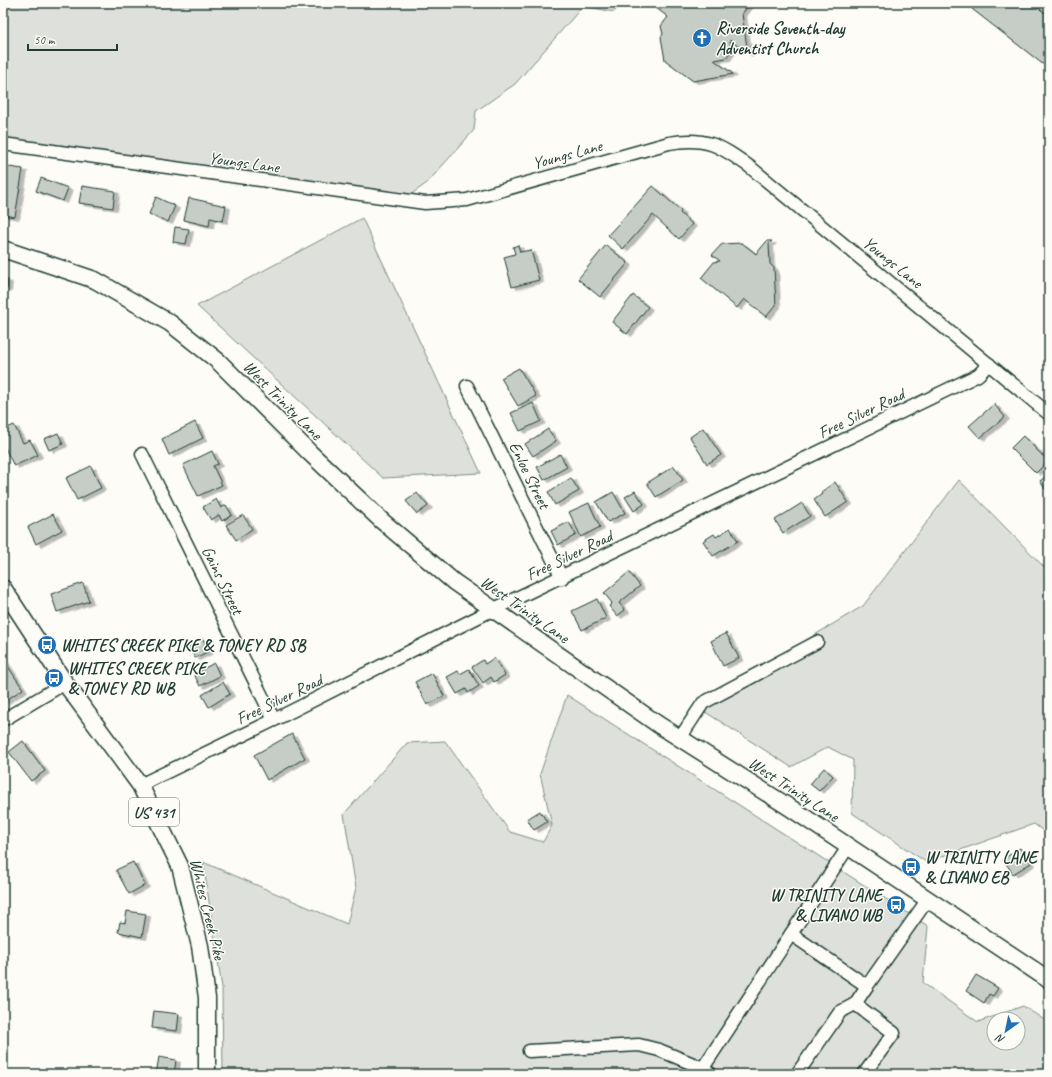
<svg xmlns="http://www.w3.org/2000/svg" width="1052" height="1077" font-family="Caveat,sans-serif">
	<defs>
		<filter id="shadow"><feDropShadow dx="4.5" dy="2.5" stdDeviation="0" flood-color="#0004"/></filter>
	</defs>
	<rect width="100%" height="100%" fill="#fdfcf7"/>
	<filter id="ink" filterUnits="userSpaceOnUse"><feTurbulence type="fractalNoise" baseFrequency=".025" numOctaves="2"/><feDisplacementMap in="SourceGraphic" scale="8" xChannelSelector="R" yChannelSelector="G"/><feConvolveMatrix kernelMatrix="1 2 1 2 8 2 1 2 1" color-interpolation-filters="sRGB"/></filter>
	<g filter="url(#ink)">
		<g fill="#dde0db" stroke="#7e8e88" fill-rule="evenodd">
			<path d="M3,3H621L614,12L583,6L515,84L476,111L474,130L427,183L402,201L3,144Z"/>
			<path d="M362,218L481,473L383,478L197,306Z"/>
			<path d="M959,480L1049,572V835L1034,824L926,862L852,813L853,760L828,747L791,767L696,706L863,606Z"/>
			<path d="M567,695L928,926L923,983L978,1022L1023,1006L1049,1023V1074H223L222,988L203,862L347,924L356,888L344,814L407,743L445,741L510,832L543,842L552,825L540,774ZM994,1019H1018V1043H994Z"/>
		</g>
		<g fill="#c6cdc7" stroke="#1f3d34" filter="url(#shadow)">
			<path d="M660,3H672L676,6L678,3H750L742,14L748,54L730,40L731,51L726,58L714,60L733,74L693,81L665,60L661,37L663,34L661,26L668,17L656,8Z"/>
			<path d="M976,3H1032L1049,16V69L972,9Z"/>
			<path d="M3,166L23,169L15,217L3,215Z"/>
			<path d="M41,178L68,188L63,201L36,191Z"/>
			<path d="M82,186L115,191L113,208L79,203Z"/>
			<path d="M653,186L681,211L680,213L692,224L679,239L653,215L623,249L608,235Z"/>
			<path d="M156,197L175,206L168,222L149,214Z"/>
			<path d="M189,198L226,206L223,221L210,218L209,226L184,220Z"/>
			<path d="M175,227L189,229L186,244L173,242Z"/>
			<path d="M767,241H772L769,244L770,264L774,268L776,305L766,317L744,299L737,308L701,278L714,262L720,261L712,255L722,244L742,243L756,254Z"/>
			<path d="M518,245L520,252L531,250L539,280L512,287L504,257L515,254L513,247Z"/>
			<path d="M606,245L628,263L600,297L578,279Z"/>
			<path d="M3,279L8,280L7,289H3Z"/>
			<path d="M633,295L648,307L627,334L612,322Z"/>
			<path d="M519,368L536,396L518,406L501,378Z"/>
			<path d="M533,403L541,421L520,431L511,413Z"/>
			<path d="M994,404L1005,417L980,438L969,426Z"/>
			<path d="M195,422L203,438L169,455L162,439Z"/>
			<path d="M14,425L23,443L30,440L38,455L14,466L3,444V430Z"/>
			<path d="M703,428L721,455L707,464L690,437Z"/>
			<path d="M548,429L556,441L533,456L525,444Z"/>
			<path d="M58,433L63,444L49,450L44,439Z"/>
			<path d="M1023,436L1048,461L1036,473L1011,448Z"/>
			<path d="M212,451L218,464L213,466L222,485L198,496L183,465Z"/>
			<path d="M560,454L567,467L544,480L537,467Z"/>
			<path d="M91,466L101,488L77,500L66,478Z"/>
			<path d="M674,466L683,480L656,497L647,483Z"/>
			<path d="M1049,474V487L1045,489L1040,481Z"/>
			<path d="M571,478L579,491L555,505L548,492Z"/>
			<path d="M835,482L848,502L825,517L814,500L822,494L821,492Z"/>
			<path d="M635,491L644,504L634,511L625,497Z"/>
			<path d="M613,492L625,513L608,522L596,502Z"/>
			<path d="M417,493L428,506L417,514L406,501Z"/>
			<path d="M216,499L221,508L226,505L232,515L222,521L219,515L211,520L203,507Z"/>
			<path d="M589,503L600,527L581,537L569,512Z"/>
			<path d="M802,503L810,516L783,533L775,520Z"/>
			<path d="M53,514L62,530L36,544L28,527Z"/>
			<path d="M243,515L252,529L236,540L226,525Z"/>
			<path d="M569,522L576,535L558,545L551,531Z"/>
			<path d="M730,528L738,541L713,556L703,541L714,534L716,537Z"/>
			<path d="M629,572L640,586L619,603L625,610L617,616L609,606L612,603L604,593Z"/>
			<path d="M83,583L89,601L57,612L51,594Z"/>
			<path d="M597,599L606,618L582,630L572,611Z"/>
			<path d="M726,633L739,658L723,666L711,641Z"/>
			<path d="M203,639L209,651L195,658L189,646Z"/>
			<path d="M494,658L505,675L494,682L491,677L483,683L472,667L483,660L485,664Z"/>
			<path d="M3,659L23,689L3,702Z"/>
			<path d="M214,663L220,676L200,686L194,674Z"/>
			<path d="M469,669L479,686L468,693L466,689L457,694L447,677L458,671L460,674Z"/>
			<path d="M432,673L444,696L427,705L415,682Z"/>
			<path d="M223,682L230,694L209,707L202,695Z"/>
			<path d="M292,734L305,758L267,780L254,755Z"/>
			<path d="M23,741L45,771L31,781L9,752Z"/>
			<path d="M824,768L833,776L819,791L810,784Z"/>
			<path d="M540,811L547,822L534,830L527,819Z"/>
			<path d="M1020,848L1031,863L1013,874L1003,859Z"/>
			<path d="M133,862L145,885L129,894L116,870Z"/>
			<path d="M127,911L146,914L142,937L118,932L120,922L125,923Z"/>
			<path d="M976,975L998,988L993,996L989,994L984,1003L966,991Z"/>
			<path d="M154,1011L179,1014L177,1031L152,1028Z"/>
			<path d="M159,1057L176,1060L174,1074H156Z"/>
		</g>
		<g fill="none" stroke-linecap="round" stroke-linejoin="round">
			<g stroke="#1f3d34" stroke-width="15">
				<g id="minor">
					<path d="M3,144L425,203L467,200L669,143C706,136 721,146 750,167L1049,414"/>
					<path d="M467,386L562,578"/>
					<path d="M142,454L274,720"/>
					<path d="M3,720L65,683"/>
					<path d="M680,738L703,703L817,642"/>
					<path d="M140,785L274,720L492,610L978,375L989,364"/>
					<path d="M791,934L867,986L855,1004"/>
					<path d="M867,986L928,899"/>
					<path d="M529,1051L639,1045L659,1050L703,1068"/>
					<path d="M711,1074L703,1068L848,847"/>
					<path d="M797,1074L840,1012L855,1004L894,1033L864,1074"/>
				</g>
			</g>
			<g stroke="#1f3d34" stroke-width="19">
				<g id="major">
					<path d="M3,249L95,280L170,323L218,361L310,453L382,521L454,582L659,725L792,809L1049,980"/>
					<path d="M3,588L65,683L140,785L180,866L200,946L207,998V1074"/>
				</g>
			</g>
			<use href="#minor" stroke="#fdfcf7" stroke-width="12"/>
			<use href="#major" stroke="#fdfcf7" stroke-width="16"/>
		</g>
	</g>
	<defs>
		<g id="church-disc" transform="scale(1)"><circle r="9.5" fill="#1f6fb2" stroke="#fdfcf7"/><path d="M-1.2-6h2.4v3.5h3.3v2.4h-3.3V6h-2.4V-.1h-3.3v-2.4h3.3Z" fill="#fff"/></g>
		<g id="bus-disc" transform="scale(1)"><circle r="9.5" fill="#1f6fb2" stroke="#fdfcf7"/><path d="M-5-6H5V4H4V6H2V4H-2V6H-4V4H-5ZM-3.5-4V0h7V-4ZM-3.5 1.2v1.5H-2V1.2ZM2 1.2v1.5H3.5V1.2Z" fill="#fff"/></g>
	</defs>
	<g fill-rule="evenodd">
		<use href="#church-disc" x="702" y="38"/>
		<use href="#bus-disc" x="47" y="645"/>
		<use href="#bus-disc" x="54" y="678"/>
		<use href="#bus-disc" x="911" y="867"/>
		<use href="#bus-disc" x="896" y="905"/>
	</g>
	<g text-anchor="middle" stroke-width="3" stroke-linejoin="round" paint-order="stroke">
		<rect fill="#fdfcf7" stroke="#62766e" stroke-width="1" x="129" y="798" width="50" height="28" rx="3"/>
		<g font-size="16" font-weight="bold" fill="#1f3d34">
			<text x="154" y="818">US 431</text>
		</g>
		<g font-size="17" font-weight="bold" fill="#1f3d34" stroke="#fdfcf7" text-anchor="start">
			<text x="716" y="34">Riverside Seventh-day<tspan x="716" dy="20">Adventist Church</tspan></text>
			<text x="61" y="651">WHITES CREEK PIKE &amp; TONEY RD SB</text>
			<text x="68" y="674">WHITES CREEK PIKE<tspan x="68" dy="20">&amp; TONEY RD WB</tspan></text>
			<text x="925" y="863">W TRINITY LANE<tspan x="925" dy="20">&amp; LIVANO EB</tspan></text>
			<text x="882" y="901" text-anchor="end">W TRINITY LANE<tspan x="882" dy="20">&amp; LIVANO WB</tspan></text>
		</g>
		<g font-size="17" fill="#1f3d34" stroke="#fdfcf7">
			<text transform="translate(567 154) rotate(-15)" y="6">Youngs Lane</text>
			<text transform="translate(244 162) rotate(8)" y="6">Youngs Lane</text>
			<text transform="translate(893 262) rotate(39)" y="6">Youngs Lane</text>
			<text transform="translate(283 400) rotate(45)" y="6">West Trinity Lane</text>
			<text transform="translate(861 413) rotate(-26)" y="6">Free Silver Road</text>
			<text transform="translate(530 475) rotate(64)" y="6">Enloe Street</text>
			<text transform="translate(569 555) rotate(-26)" y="6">Free Silver Road</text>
			<text transform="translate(223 580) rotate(64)" y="6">Gains Street</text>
			<text transform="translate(525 609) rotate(35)" y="6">West Trinity Lane</text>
			<text transform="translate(279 699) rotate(-26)" y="6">Free Silver Road</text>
			<text transform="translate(794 789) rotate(33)" y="6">West Trinity Lane</text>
			<text transform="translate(208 909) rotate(76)" y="6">Whites Creek Pike</text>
		</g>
	</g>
	<rect width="1052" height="1077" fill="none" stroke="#fdfcf7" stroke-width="16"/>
	<rect x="8" y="8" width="1036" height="1061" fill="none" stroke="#1f3d34" stroke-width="1.5" filter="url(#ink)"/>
	<g transform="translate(1006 1031) rotate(213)"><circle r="19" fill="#fdfcf7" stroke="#a4b0a9"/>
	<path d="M0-3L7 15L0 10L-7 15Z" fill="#1f6fb2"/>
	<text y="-6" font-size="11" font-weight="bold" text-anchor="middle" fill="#1f3d34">N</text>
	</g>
	<path d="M28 44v6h89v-6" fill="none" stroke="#1f3d34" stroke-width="2"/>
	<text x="34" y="44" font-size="12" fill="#1f3d34" stroke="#fdfcf7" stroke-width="3" paint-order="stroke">50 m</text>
</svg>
